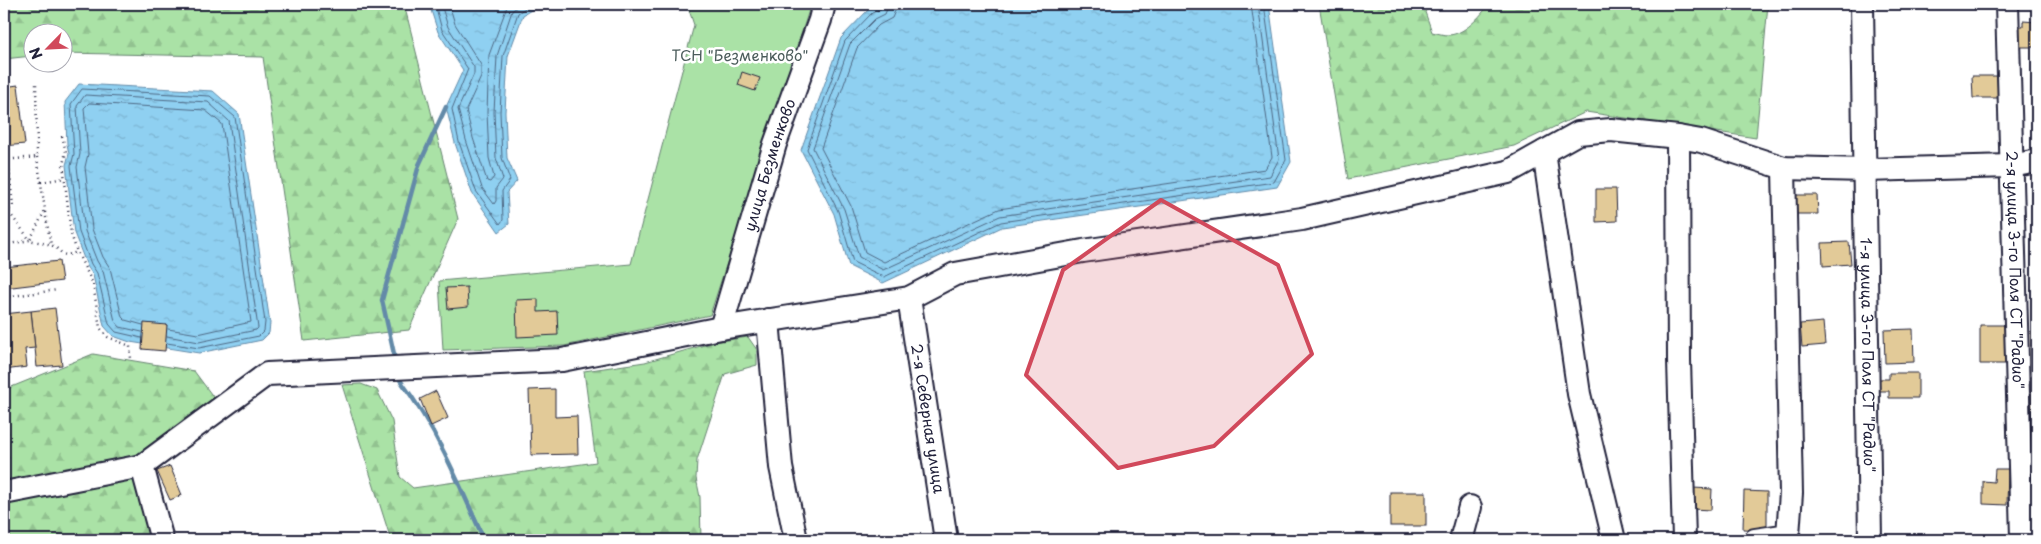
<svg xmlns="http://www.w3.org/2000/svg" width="2041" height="544" font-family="'Playpen Sans',sans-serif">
	<defs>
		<pattern id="industrial-furrows" width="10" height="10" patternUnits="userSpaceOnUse" patternTransform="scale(1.25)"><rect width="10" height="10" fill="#f6efe0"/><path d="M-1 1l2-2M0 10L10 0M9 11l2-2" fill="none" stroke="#d3cdc1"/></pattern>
		<pattern id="forest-firs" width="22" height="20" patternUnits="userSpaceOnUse" patternTransform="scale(1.25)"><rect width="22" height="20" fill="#aae2a6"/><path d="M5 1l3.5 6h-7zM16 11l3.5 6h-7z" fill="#92c290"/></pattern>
		<pattern id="water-ripples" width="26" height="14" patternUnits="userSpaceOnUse" patternTransform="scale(1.25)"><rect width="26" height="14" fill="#8fd0f1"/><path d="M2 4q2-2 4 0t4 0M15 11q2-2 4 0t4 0" fill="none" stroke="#7bb2d0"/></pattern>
	</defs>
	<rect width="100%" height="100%" fill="#fff"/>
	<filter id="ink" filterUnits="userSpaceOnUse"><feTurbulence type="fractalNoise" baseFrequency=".02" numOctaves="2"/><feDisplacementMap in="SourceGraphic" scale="10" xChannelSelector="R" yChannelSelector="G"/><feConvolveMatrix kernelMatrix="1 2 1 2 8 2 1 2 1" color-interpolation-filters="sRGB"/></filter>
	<g filter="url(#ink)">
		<path fill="url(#industrial-furrows)" d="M2026,331H2037V540H2030Z"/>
		<g fill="url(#forest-firs)" stroke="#668270">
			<path d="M4,4H404L458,219L409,330L304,341L263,57L63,53L62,32H32V56L4,59Z"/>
			<path d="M1319,4H1430L1425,12L1432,32C1437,33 1443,35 1448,35C1464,35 1481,16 1489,4H1768L1756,138L1586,112L1514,146L1348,179Z"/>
			<path d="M748,337L757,350V365L725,374L697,460L696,478L700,497L701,540H391L342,385L361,384L377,390L392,421L400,477L413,488L596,462L584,371L645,362L715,342Z"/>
			<path d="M93,354L194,371L217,402L157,446L153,473L171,540H4V390Z"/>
		</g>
		<path fill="#aae2a6" stroke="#668270" d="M687,4H811L710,315L564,346L443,350L439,281L631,264L694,25Z"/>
		<g fill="url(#water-ripples)" stroke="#638aa8">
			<path d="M429,4H541L523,15L508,56L505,112L507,158L517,181L507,192L509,224L499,232L472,193L455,143L446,107L463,70L438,32Z"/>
			<path d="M884,4H1269L1291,162L1277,187L1002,227L883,283L849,266L834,214L801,150L841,38L869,9Z"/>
			<path d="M79,84L213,91L239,114L270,323L269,333L262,340L199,353L130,342L113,336L104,326L93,275L87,266L74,233L66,165L69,154L67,144L65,102Z"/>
		</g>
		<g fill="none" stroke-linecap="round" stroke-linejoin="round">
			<g stroke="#4e6884" stroke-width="1">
				<path d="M435,4L442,30L468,69L452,109L459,142L476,191L500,224L503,220L502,191L510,180L502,158L500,112L503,56L518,13L531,4"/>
				<path d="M441,4L448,27L474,67V74L458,109L466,140L482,188L494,204L496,201V188L503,179L496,158L494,112L497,56L512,11L520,4"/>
				<path d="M449,4L455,24L481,65V77L466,110L473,138L487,181L490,182L494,177L489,158L487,112L489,55L508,4"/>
				<path d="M882,4L881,9L872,13L845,41L807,149L838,211L853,262L884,277L1001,222L1274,182L1286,160L1264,4"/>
				<path d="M889,4L885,14L875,19L850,44L813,148L844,209L859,257L883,270L1000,216L1270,176L1279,159L1258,4"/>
				<path d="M896,4L895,11L892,18L879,25L857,48L821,148L851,206L865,252L884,262L999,209L1265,169L1272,157L1251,4"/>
				<path d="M143,325L125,320L122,317L110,268L103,257L92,229L85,167L88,154L84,108L89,103L205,110L222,124L251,322L198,334L168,329"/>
				<path d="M142,332L120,327L115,321L103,271L97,261L85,231L77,167L80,154L77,106L85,95L208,102L229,121L258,328L256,330L199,342L167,336"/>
				<path d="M142,338L116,332L109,324L97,273L91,264L79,232L71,166L74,154L71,104L82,89L210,96L235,117L265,322L264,331L259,336L199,348L167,343"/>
			</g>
			<g stroke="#638aa8" stroke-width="4.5">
				<path d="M394,354L382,300L419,165L446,107"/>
				<path d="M400,380C436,428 460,485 484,540"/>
			</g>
		</g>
		<g fill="#e2ca98" stroke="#22223b">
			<path d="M2023,21L2037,22V47H2018V26H2023Z"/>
			<path d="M742,72L760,78L755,91L738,85Z"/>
			<path d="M1972,76H1997L1998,98H1973Z"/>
			<path d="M18,85L25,144L4,146V87Z"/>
			<path d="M1596,189H1616L1617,221L1596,222Z"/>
			<path d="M1794,195H1817L1818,214H1794Z"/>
			<path d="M1849,242L1851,264L1823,266L1822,243Z"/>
			<path d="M59,261L62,281L4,288V267Z"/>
			<path d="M467,287L468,307L448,309L446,288Z"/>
			<path d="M538,299V312L557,311L558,335L517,337L516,300Z"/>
			<path d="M55,308L62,365L37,367L31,311Z"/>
			<path d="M31,311L35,348L25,349L27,367L4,370V314Z"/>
			<path d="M1823,322L1825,345L1802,347L1800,324Z"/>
			<path d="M144,323L167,325L165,351L142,349Z"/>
			<path d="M1980,325H2012L2013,364H1980Z"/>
			<path d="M1913,329L1914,362L1885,363L1884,330Z"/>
			<path d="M1889,373H1918V398H1889V391H1877V379H1889Z"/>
			<path d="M555,389V417L577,416L578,454L531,455L529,390Z"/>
			<path d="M436,391L448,418L431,426L420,399Z"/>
			<path d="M170,466L182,495L170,500L157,471Z"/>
			<path d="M1995,469H2008L2007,505L1983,504V481L1994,482Z"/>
			<path d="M1693,488L1712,489L1711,510L1692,509Z"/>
			<path d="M1744,491L1767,492V530L1743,529Z"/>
			<rect x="1390" y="492" width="36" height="34"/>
		</g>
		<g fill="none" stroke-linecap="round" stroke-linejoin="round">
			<g stroke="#22223b" stroke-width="26">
				<g id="minor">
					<path id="s1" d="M1862,4L1870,540"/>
					<path id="s2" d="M2007,4L2022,537"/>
					<path d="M1678,137L1679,360L1684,540"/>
					<path d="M1544,152L1579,394L1614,540"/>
					<path id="s3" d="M909,298L946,540"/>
					<path d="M768,320L781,467L796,540"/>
					<path id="s4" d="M721,328L775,144L820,20L824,4"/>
					<path d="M142,466L162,540"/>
					<path d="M4,493L142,466L267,374L562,360L721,328L909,298L955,274L1083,251L1302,219L1508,172L1578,133L1611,130L1678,137L1701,141L1784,168L1865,170L2011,166L2037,161"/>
					<path d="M1461,540L1470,507"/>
					<path d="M1755,540L1788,535L1791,493L1784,168"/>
				</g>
			</g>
			<g stroke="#22223b" stroke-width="2.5" stroke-dasharray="1 4" stroke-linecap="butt">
				<path d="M62,136L66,152L63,164L71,234L77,252L93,284L100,328L108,337L130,346L131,359"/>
				<path d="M37,157L45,210L30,240C36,242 45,243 51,245C64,251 59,259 77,252"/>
				<path d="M4,160L37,157L36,83"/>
				<path d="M41,182L65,178"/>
				<path d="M45,212L51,245"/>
				<path d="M4,245L30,240L8,211L13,206L8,160"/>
				<path d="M4,297L58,290"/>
			</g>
			<use href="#minor" stroke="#fff" stroke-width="22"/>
		</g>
	</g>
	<path fill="#d1495b" fill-opacity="0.2" stroke="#d1495b" stroke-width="4" stroke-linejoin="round" d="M1161,200L1278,265L1312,354L1214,446L1118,468L1026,375L1063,270Z"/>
	<g text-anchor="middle" stroke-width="5" stroke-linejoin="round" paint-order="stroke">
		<g font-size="15" fill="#4b5c5b" stroke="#fff">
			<text x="740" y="61">ТСН "Безменково"</text>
		</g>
		<g font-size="15" fill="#22223b" stroke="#fff">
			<text dy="5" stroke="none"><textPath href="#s4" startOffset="170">улица Безменково</textPath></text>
			<text dy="5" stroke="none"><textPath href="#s2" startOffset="266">2-я улица 3-го Поля СТ "Радио"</textPath></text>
			<text dy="5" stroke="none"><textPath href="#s1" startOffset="351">1-я улица 3-го Поля СТ "Радио"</textPath></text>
			<text dy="5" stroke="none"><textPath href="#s3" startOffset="122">2-я Северная улица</textPath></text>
		</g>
	</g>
	<rect width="2041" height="544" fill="none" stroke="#fff" stroke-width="20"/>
	<rect x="10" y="10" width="2021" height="524" fill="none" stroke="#22223b" stroke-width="2" filter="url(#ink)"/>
	<g transform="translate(48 48) rotate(246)"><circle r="24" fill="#ffffff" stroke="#a7a7b1"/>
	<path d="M0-4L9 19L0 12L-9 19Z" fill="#d1495b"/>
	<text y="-8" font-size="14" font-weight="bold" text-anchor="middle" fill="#22223b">N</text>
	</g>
</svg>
